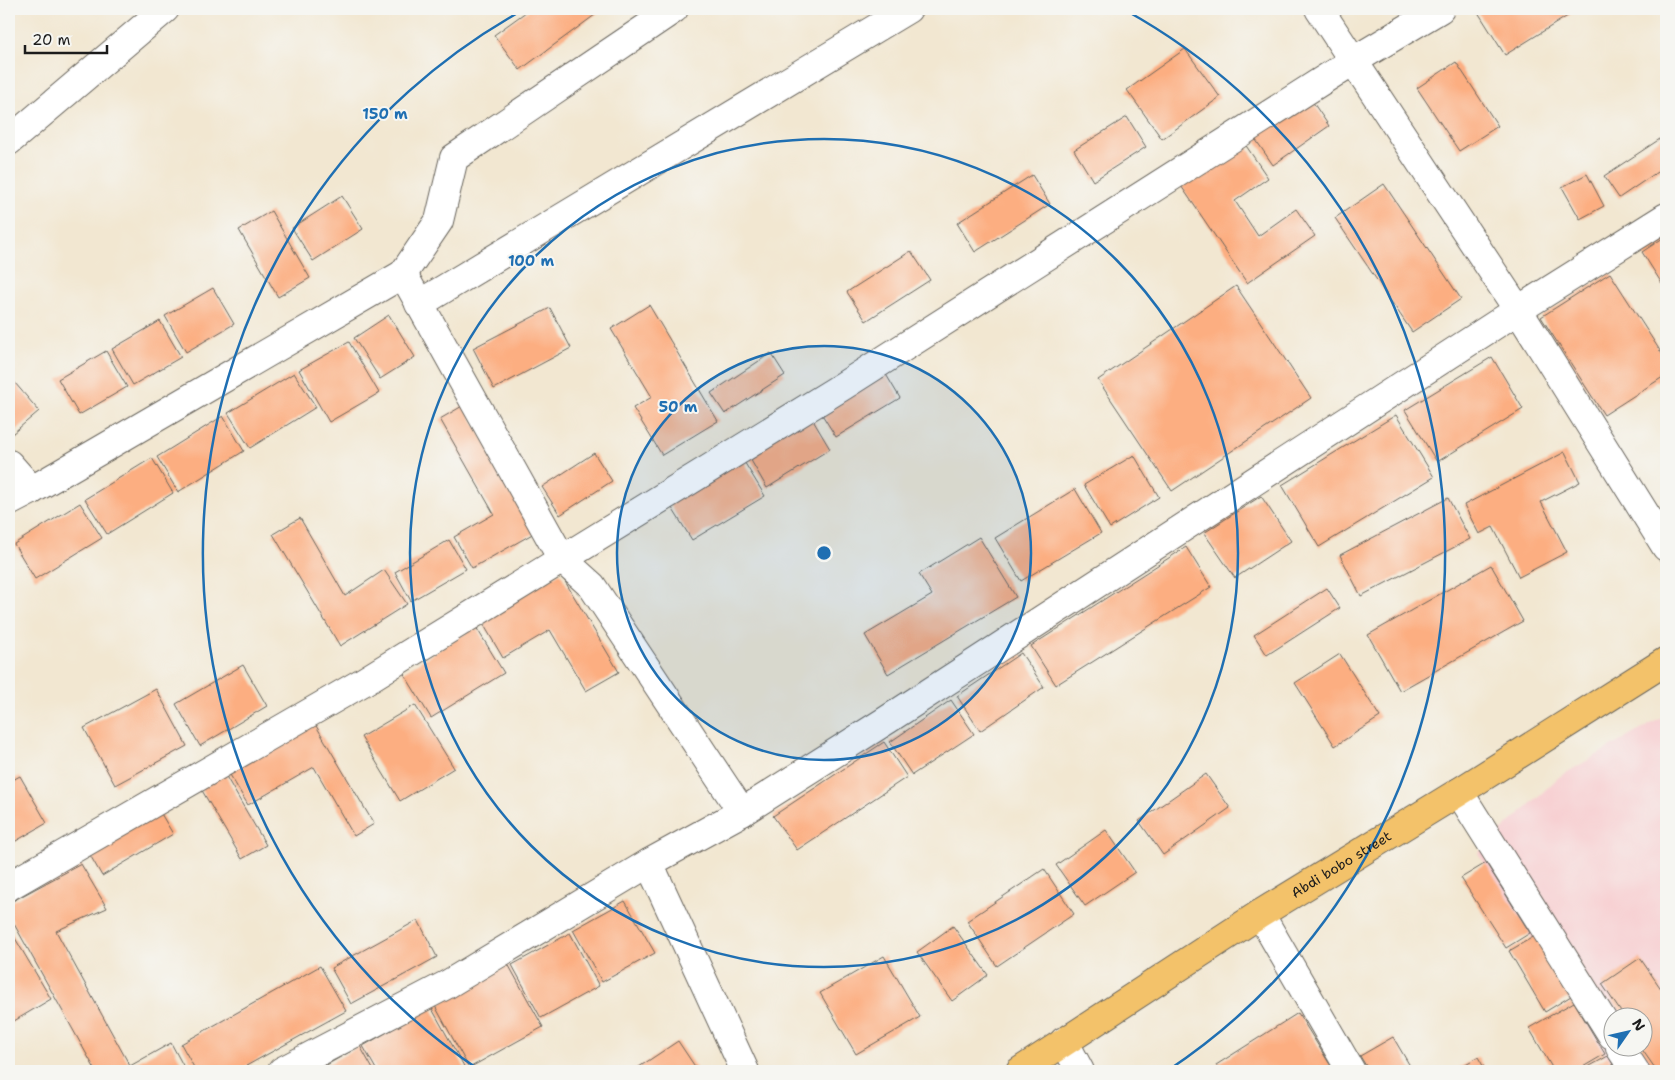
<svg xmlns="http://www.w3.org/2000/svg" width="1675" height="1080" font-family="'Shantell Sans',sans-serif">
	<rect width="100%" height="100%" fill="#f6f6f2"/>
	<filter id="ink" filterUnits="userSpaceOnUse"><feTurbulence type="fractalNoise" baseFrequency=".02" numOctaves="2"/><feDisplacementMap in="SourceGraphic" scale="10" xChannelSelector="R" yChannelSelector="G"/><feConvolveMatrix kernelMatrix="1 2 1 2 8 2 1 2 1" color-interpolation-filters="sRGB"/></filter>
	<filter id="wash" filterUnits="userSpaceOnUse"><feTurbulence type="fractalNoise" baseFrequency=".0096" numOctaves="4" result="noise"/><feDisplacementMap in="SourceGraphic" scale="20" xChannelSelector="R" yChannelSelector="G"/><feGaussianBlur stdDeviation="1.12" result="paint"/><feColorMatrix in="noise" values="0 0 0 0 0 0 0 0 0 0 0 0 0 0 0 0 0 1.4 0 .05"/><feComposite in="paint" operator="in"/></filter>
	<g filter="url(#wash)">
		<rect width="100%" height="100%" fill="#f2e7d1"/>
		<path fill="#f7cfd1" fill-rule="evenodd" d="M1666,715V1071H1614L1478,853L1559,777ZM1612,1018H1642V1048H1612Z"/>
		<g id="blocks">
			<g fill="#fcae81">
				<path d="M530,9H603L520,70L494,35Z"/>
				<path d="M1476,9H1572L1574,12L1505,55Z"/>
				<path d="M1185,49L1220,97L1162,139L1127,90Z"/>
				<path d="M1456,62L1498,126L1459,151L1417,88Z"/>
				<path d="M1301,85L1329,126L1273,165L1245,124Z"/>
				<path d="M1127,117L1146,147L1093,181L1074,150Z"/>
				<path d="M1236,131L1268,178L1235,201L1258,236L1296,209L1315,236L1247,283L1173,174Z"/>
				<path d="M1666,135V166L1619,198L1604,176Z"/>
				<path d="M1587,174L1604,206L1580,219L1562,187Z"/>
				<path d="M1032,175L1050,204L975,252L957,223Z"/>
				<path d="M1384,184L1461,299L1412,332L1335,218Z"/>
				<path d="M342,196L363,229L313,261L292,228Z"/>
				<path d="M271,211L310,278L278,297L239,230Z"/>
				<path d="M1666,236V290L1642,252Z"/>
				<path d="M911,251L930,280L866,321L847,292Z"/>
				<path d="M1610,273L1666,360V375L1604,415L1541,317Z"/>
				<path d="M1236,286L1311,398L1172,491L1098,380Z"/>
				<path d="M213,288L234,324L186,352L165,316Z"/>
				<path d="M649,305L718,421L662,455L633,408L652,397L611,329Z"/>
				<path d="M550,308L571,348L494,389L473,348Z"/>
				<path d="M389,315L415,357L380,379L354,338Z"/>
				<path d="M160,321L181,357L133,385L112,349Z"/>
				<path d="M349,342L379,393L329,422L299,370Z"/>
				<path d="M106,351L127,387L79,415L58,379Z"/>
				<path d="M771,353L785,375L725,414L711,393Z"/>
				<path d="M1492,357L1523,409L1437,462L1405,410Z"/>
				<path d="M881,366L900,398L836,437L816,405Z"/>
				<path d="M294,373L316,407L250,448L228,413Z"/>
				<path d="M9,376L39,411L12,434L9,430Z"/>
				<path d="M464,405L536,532L472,568L454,537L494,514L440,419Z"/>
				<path d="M808,412L830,449L767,488L745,450Z"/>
				<path d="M1396,415L1434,477L1319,547L1282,485Z"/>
				<path d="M223,416L244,451L178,492L157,457Z"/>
				<path d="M1565,452L1580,482L1541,502L1567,552L1519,577L1493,527L1479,534L1464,505Z"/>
				<path d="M594,453L612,481L560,515L542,487Z"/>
				<path d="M740,455L765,496L692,540L667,500Z"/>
				<path d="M1134,455L1159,497L1110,528L1084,485Z"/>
				<path d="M152,458L173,493L107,534L85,499Z"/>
				<path d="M1075,489L1101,533L1021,581L995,538Z"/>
				<path d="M1261,496L1291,541L1235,578L1204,533Z"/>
				<path d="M1448,498L1470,539L1361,596L1340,555Z"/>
				<path d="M80,503L102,538L35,579L14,544Z"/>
				<path d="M300,518L345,596L384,570L407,604L340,646L273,534Z"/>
				<path d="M979,537L1016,597L888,674L865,635L932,595L919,574Z"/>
				<path d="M449,540L466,569L411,601L395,572Z"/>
				<path d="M1186,547L1211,587L1056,685L1031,646Z"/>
				<path d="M1491,565L1523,621L1400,691L1368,635Z"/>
				<path d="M560,573L619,672L586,691L550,630L503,658L481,620Z"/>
				<path d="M1327,588L1340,608L1267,655L1254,635Z"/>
				<path d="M476,627L504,673L431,718L403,672Z"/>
				<path d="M1021,653L1044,687L980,731L957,696Z"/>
				<path d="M1340,654L1380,717L1335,746L1295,683Z"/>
				<path d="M243,665L267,706L200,746L176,704Z"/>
				<path d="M156,689L187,746L115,785L84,728Z"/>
				<path d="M951,700L974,734L912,775L890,742Z"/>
				<path d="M415,705L454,768L400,801L361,737Z"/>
				<path d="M312,719L374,824L354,836L314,767L248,805L226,768Z"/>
				<path d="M884,742L907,777L797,850L773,816Z"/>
				<path d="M224,773L266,845L242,859L200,787Z"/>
				<path d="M1206,774L1230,808L1163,855L1139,821Z"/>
				<path d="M20,776L47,823L9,845V782Z"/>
				<path d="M157,807L173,834L102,876L86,848Z"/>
				<path d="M1106,830L1135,872L1085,906L1056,865Z"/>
				<path d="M1486,863L1530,933L1506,948L1461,878Z"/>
				<path d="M81,864L107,908L56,931L130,1066L171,1043L186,1071H96L9,915V903Z"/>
				<path d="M1044,869L1074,914L997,966L967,921Z"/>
				<path d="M625,901L655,953L602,982L573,930Z"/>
				<path d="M418,920L437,957L351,1004L331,968Z"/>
				<path d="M953,926L988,975L952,1001L917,952Z"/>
				<path d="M9,928L51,999L9,1024Z"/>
				<path d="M570,933L599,986L541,1018L512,965Z"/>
				<path d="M1535,936L1571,996L1545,1012L1509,951Z"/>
				<path d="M884,956L920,1017L856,1054L820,993Z"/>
				<path d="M1640,958L1666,996V1071H1657L1641,1048H1642V1018H1625L1602,984Z"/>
				<path d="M508,964L543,1027L469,1068L435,1006Z"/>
				<path d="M320,966L346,1011L237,1071H196L181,1044Z"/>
				<path d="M1574,1002L1605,1054L1576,1071H1554L1529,1028Z"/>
				<path d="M431,1007L465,1068L458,1071H377L363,1046Z"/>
				<path d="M1298,1013L1334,1071H1220L1216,1065Z"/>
				<path d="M1393,1037L1413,1071H1369L1360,1056Z"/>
				<path d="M678,1041L698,1071H633Z"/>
				<path d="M360,1046L374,1071H316Z"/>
				<path d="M1608,1056L1617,1071H1581Z"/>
				<path d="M1478,1057L1486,1071H1453Z"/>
			</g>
		</g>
	</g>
	<g filter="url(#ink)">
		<use href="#blocks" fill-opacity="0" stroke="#67635b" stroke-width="1"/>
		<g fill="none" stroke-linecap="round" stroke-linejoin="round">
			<g stroke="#67635b" stroke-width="30">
				<g id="minor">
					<path d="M1319,9L1518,310L1666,547"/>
					<path d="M9,141L165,9"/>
					<path d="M403,274L562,559L592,586L742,812"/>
					<path d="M419,304L908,9"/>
					<path d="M9,464L32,490"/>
					<path d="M9,502L32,490L403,274L439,221L454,158L674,9"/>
					<path d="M1459,792L1612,1035"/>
					<path d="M649,863L745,1071"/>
					<path d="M9,886L363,682L843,386L1353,61L1440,9"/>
					<path d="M1260,914L1351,1071"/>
					<path d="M1064,1041L1080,1071"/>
					<path d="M1620,1048L1635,1071"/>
					<path d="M282,1071L448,984L649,863L742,812L887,720L1518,310L1666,217"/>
				</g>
			</g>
			<g stroke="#67635b" stroke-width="30">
				<g id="major">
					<path id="s1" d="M1020,1071L1260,914L1459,792L1666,661"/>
				</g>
			</g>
			<use href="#minor" stroke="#fff" stroke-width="28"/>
			<use href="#major" stroke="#f3c26a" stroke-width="28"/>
		</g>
	</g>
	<circle cx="824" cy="553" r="207" fill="#1f6fb2" fill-opacity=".12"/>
	<g fill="none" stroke="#1f6fb2" stroke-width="2.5">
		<circle cx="824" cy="553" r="207"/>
		<circle cx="824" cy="553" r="414"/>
		<path d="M481 1071A621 621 0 0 1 523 10M1125 10A621 621 0 0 1 1167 1071"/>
	</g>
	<g text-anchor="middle" stroke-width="4" stroke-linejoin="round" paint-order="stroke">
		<g font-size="14" fill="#1c1c1c" stroke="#f6f6f2">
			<text dy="5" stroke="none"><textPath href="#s1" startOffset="382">Abdi bobo street</textPath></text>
		</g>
	</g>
	<circle cx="824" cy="553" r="8" fill="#1f6fb2" stroke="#f6f6f2" stroke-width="2.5"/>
	<g font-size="15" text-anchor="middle" font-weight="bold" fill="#1f6fb2" stroke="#f6f6f2" stroke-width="4" stroke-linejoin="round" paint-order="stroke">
		<text x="385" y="119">150 m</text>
		<text x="531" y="266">100 m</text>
		<text x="678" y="412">50 m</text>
	</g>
	<rect width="1675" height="1080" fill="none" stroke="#f6f6f2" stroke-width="30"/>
	<g transform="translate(1628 1032) rotate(56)"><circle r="24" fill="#f6f6f2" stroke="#9f9f9c"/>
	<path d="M0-4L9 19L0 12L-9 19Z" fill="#1f6fb2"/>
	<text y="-8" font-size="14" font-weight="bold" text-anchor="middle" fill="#1c1c1c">N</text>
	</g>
	<path d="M25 45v8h82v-8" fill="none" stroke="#1c1c1c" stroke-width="2.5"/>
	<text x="32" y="45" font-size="15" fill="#1c1c1c" stroke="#f6f6f2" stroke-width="4" paint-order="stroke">20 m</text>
</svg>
